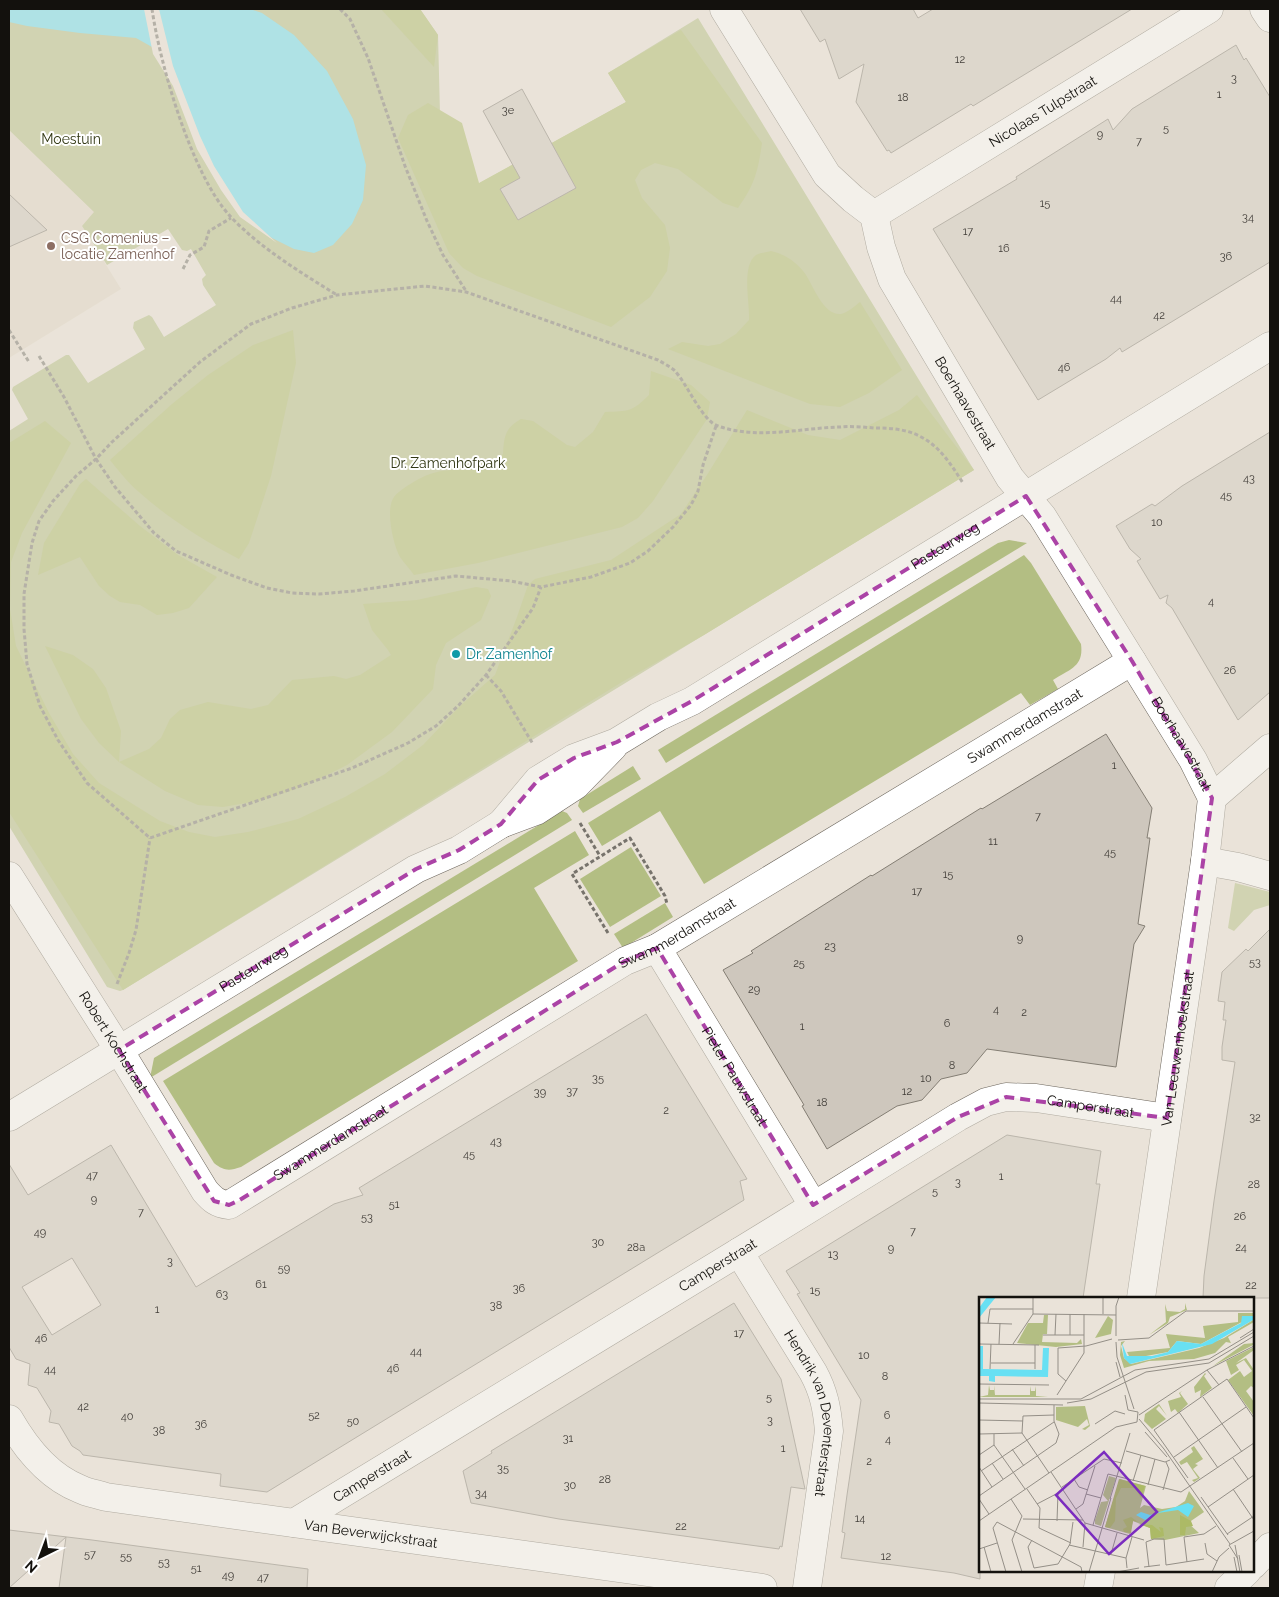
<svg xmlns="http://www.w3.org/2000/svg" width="1279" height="1597" font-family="Raleway,sans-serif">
	<rect width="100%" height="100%" fill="#eae3d9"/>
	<path fill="#e1d6c5" d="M9,130L95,212L82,226L121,289L9,358Z"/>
	<g fill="#b3be83">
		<path d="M9,9H420L438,35L440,114L478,184L626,102L608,73L698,18L974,470L123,990L120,991L107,987L9,826V431L28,419L12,390L13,387L66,355H69L88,383L145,349L133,328L134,322L149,315L152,317L164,337L216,305L203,285L202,279L206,275L191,249L187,251L182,250L168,229L107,265L82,226L94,212L9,130Z"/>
		<path d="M1009,540L1027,543L666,763L658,750L998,543Z"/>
		<path d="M1024,555L1031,563L1081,644C1084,667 1070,669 1053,680L1058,689L1030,705L1021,693L704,884L660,811L602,846L588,823Z"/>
		<path d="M633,766L641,779L583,813L578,806L580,799Z"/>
		<path d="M562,811L567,813L572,820L150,1078L154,1058Z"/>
		<path d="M575,831L589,855L534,888L578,961L241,1167C229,1171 224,1171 214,1163L163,1081Z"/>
		<path d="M631,847L661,896L610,927L580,879Z"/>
		<path d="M1235,883L1270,892V905L1254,910L1234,931L1228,928Z"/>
		<path d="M665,903L673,917L623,948L614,934Z"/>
	</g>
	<g fill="#acba66">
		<path d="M381,9H420L438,35L434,67Z"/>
		<path d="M681,30L762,143C758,171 755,184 738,208L723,203L678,169L655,163L641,170L635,180L642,198L665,225L670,248L667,271L650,297L611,327L477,276L463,268L449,253L398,138L408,115L428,103L462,123L479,183L626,102L608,73Z"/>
		<path d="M771,251C785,254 798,263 806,275C813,286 824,316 841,314C847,313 855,306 860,302L902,370L869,393L840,407L810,404L668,349L682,342L708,346L720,344L736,334L749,320C750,303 741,266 756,255C760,253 767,252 771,251Z"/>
		<path d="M293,330L296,363L271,476L249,543L239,559C203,540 169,519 139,492C128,483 119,471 110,460L172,404L208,375L253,345Z"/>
		<path d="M651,371L691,385L710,402L707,419L653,501L638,518L622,527L478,563L414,575C410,569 404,563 400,557C393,544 385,509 394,497C400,489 421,477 430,474C453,466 486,473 503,454C504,436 505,428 521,419L533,421L567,445L575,447L593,432L605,412C629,411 632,412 649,395Z"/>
		<path d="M917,395L974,470L704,635L622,682L123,990L9,812V443L45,421L71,443L22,533L11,562L10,609L16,646L49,713L73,754L99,783L160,821L189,832L215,837L248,832L298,819L345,797L385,774L423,745L460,706L495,675L517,617L528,585L535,579L611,560L681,514L707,475L747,410L808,435L840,440L899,410Z"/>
		<path d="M86,479L140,526L178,555L217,577L189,608L173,613L157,615L140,605L120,602L110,596L99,586L80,557L38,575L44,543L80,484Z"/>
		<path d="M476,587L488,589L491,596L481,620L446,643L436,665L433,689L392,732L347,765L307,785L263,800L223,807L198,805L165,791L119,762L99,743L81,719L45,646L73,655L93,669L106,688L121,731L119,762L149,749L161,738L170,719L180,710L208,702L251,709L268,705L292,680L334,676L346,679L360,675L391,655L388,650L372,630L363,604L417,600Z"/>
	</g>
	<path fill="#68e0f3" d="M9,9H250L262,13L294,35L327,71L353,119L366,165L363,200L352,224L333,245L314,253L294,249L272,238L242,216L223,189L175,85L152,47L136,38L80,33L27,26L9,22Z"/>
	<path fill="#eae3d9" d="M144,9H159L173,66L200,136L214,166L243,212L277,243L240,217L221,190L197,149L173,86L153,54Z"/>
	<g fill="#cec7bd" stroke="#847e74" fill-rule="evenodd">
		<path d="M800,9H913L918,18L933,9H1132L973,106L971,104L891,153L889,150L887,151L856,102L864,64L839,79L825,39L820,42Z"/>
		<path d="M1236,45L1244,60L1246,58L1270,97V262L1122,352L1120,348L1106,359L1038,400L933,229L1017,179L1016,177L1108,119L1113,130L1132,109Z"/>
		<path d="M522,89L576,188L518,220L500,189L520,178L483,111Z"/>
		<path d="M9,194L47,230L9,247Z"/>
		<path d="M1270,432V692L1238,720L1172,608L1166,603L1168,595L1160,599L1137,561L1141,559L1130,549L1116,526L1152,504L1155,506L1182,486Z"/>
		<path d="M1106,734L1152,808L1147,838H1150L1138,924L1145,926L1134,944L1116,1067L987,1049L967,1073L941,1079L922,1100L897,1106L827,1149L802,1106L804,1105L723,970L753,953L751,951L871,875L872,876L981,808L982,809Z"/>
		<path d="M1270,929V1298H1203L1204,1276L1214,1201L1235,1062L1222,1060V1047L1226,1020H1223L1225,1002L1218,1001L1222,972L1246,949L1248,951Z"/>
		<path d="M646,1014L747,1179L740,1181L744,1200L267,1492L220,1486L221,1474L83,1455L80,1451L72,1446L59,1424L49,1422L51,1411L37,1388L28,1385L30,1364L16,1359L9,1347V1164L28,1195L111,1145L196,1287L334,1204L363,1195L359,1188ZM72,1258L101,1305L52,1335L22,1287Z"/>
		<path d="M1007,1135L1101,1151L1096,1184H1100L1083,1298H980V1579L954,1573L841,1558L845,1533L842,1532L847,1495L861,1400L797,1294L800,1293L786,1271Z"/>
		<path d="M734,1303L781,1379L805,1489L791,1487L782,1547L780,1546L779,1549L559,1519L471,1503L463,1471L492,1453L491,1451Z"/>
		<path d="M9,1530L92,1540L308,1569L307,1588H59L66,1537L9,1588Z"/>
	</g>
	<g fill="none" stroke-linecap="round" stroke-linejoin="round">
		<g stroke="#6c665d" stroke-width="29">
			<g id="street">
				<path id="s1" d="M724,9L827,175L853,199L874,215L881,247L892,279L1010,478L1042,516L1132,661L1193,760L1212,798"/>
				<path d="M1264,9L1270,18"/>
				<path id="s2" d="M874,215L1209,9"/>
				<path d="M1212,798L1270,748"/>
				<path id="s3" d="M501,824L538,780L574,758L617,742L658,717L692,701L1270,346"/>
				<path d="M1205,861L1238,867L1270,876"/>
				<path id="s4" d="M9,876L119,1050L205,1191C212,1199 217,1204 229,1205L625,961L657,948L1132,661"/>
				<path id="s5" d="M657,948L813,1205"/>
				<path id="s6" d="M9,1117L416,869L459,850L501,824L536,811L576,785L613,747"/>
				<path id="s7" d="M739,1252L813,1372C824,1392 827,1409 829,1431L807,1588"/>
				<path id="s8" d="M1141,1298L1205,861L1212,798"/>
				<path id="s9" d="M9,1419C25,1447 49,1477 80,1489C88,1493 97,1494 106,1497L763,1588"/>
				<path id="s10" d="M294,1523L739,1252L958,1117L986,1102L1006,1097L1036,1098L1167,1118"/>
				<path d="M1253,1565L1270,1547"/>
				<path d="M1098,1588L1101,1571"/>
				<path d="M1229,1588L1247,1571"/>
			</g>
		</g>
		<g stroke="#77736c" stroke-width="3" stroke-dasharray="4 2.5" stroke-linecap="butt">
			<path d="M152,9C160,65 192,175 230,216C260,248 300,272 337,295"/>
			<path d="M340,9L350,19L368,58L405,166L427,221L443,255L466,291"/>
			<path d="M183,269L190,255L204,247L209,231L231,218"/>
			<path d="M9,330L29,362"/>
			<path d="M39,356L64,397L96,459L76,476L53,501L39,521L32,543L24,594V629L27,664L40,706L58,740L87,783L150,838L352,768L408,743L436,726L458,706L486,675L533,608L541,587"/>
			<path d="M716,426L703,465L698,491L691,505L673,527L648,551L630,563L591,577L541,587L511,581L456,576L354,591L319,594L292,593L267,588L231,575L176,551L154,533L115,487L96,459L112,442L200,362L251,324L292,308L337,295L425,286L466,292L658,360C663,363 669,366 674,370C687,383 702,421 718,426C758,440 800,428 840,427C851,426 863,427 874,428C891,428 908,429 923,438C941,448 952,466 963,483"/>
			<path d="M486,675L501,691L533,744"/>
			<path d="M580,823L600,856"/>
			<path d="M608,933L572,874L630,838L665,896L667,904"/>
			<path d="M117,984L129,953L136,930L150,838"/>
		</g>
		<use href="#street" stroke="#fff" stroke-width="28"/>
	</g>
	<path d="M0 0H1279V1597H0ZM1026,496L1132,661L1212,798L1167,1118L1006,1097L958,1117L813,1205L657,948L625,961L238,1201L229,1205L214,1201L119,1050L416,869L459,850L501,824L538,780L574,758L617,742L692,701Z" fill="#eae3d9" fill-opacity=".55" fill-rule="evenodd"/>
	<path fill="none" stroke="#ab43a6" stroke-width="4" stroke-dasharray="10 6" stroke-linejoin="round" d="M1026,496L1132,661L1212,798L1167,1118L1006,1097L958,1117L813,1205L657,948L625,961L238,1201L229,1205L214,1201L119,1050L416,869L459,850L501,824L538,780L574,758L617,742L692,701Z"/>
	<circle fill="#8d6e63" stroke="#fff" stroke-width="2" cx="51" cy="246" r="5"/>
	<circle fill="#0f9aa8" stroke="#fff" stroke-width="2" cx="456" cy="654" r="5"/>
	<g text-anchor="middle" stroke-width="4" stroke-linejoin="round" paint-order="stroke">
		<g font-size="11" fill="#423e39">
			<text x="960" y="63">12</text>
			<text x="1234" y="82">3</text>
			<text x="1219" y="98">1</text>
			<text x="903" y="101">18</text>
			<text x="508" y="114">3e</text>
			<text x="1166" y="132">5</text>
			<text x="1100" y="138">9</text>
			<text x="1139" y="145">7</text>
			<text x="1045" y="207">15</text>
			<text x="1248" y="221">34</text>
			<text x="968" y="235">17</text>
			<text x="1004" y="252">16</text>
			<text x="1226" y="260">36</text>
			<text x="1116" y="302">44</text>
			<text x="1159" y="319">42</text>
			<text x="1064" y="371">46</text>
			<text x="1249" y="482">43</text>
			<text x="1226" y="499">45</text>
			<text x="1157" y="526">10</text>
			<text x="1211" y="605">4</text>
			<text x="1230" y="674">26</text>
			<text x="1114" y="769">1</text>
			<text x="1038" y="820">7</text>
			<text x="993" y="845">11</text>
			<text x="1110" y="856">45</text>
			<text x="948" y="878">15</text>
			<text x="917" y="895">17</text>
			<text x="1020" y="942">9</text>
			<text x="830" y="950">23</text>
			<text x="1255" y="966">53</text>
			<text x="799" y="967">25</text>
			<text x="754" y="993">29</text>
			<text x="996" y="1013">4</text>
			<text x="1024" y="1016">2</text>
			<text x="947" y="1027">6</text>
			<text x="802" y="1030">1</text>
			<text x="952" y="1069">8</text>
			<text x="598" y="1082">35</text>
			<text x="926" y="1082">10</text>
			<text x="572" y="1095">37</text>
			<text x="907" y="1095">12</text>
			<text x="540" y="1096">39</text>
			<text x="822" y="1106">18</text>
			<text x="666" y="1114">2</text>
			<text x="1255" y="1121">32</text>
			<text x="496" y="1145">43</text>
			<text x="469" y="1158">45</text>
			<text x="92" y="1179">47</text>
			<text x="1001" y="1180">1</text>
			<text x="958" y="1186">3</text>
			<text x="1254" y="1188">28</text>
			<text x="935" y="1195">5</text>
			<text x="94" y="1203">9</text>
			<text x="394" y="1208">51</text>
			<text x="141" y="1216">7</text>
			<text x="1240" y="1220">26</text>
			<text x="367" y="1221">53</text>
			<text x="913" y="1235">7</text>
			<text x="40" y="1236">49</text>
			<text x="598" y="1246">30</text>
			<text x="636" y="1251">28a</text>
			<text x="1241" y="1251">24</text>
			<text x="891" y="1252">9</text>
			<text x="833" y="1258">13</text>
			<text x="170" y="1265">3</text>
			<text x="284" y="1272">59</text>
			<text x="261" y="1288">61</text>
			<text x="1251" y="1289">22</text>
			<text x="519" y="1292">36</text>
			<text x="815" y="1294">15</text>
			<text x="222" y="1298">63</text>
			<text x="496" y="1309">38</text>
			<text x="157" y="1313">1</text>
			<text x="739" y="1337">17</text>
			<text x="41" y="1342">46</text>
			<text x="416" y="1355">44</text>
			<text x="864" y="1359">10</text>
			<text x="393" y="1372">46</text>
			<text x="50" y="1373">44</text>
			<text x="885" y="1380">8</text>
			<text x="769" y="1401">5</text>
			<text x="83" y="1410">42</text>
			<text x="314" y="1419">52</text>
			<text x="887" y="1419">6</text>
			<text x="127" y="1420">40</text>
			<text x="770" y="1424">3</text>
			<text x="353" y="1425">50</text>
			<text x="201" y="1428">36</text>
			<text x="159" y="1434">38</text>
			<text x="568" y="1442">31</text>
			<text x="888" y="1443">4</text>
			<text x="783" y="1452">1</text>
			<text x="869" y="1465">2</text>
			<text x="503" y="1472">35</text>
			<text x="605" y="1483">28</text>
			<text x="570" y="1489">30</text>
			<text x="481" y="1497">34</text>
			<text x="860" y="1522">14</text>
			<text x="681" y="1530">22</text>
			<text x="90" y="1558">57</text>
			<text x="126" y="1560">55</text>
			<text x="886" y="1560">12</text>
			<text x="164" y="1566">53</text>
			<text x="196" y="1572">51</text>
			<text x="228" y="1579">49</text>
			<text x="263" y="1581">47</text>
		</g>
		<g font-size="14" fill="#13110d" stroke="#fff">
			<text dy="5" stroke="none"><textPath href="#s2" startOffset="198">Nicolaas Tulpstraat</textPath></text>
			<text dy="5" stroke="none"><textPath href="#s1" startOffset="468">Boerhaavestraat</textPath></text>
			<text dy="5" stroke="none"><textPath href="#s3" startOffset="528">Pasteurweg</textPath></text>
			<text dy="5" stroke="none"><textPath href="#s4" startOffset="1329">Swammerdamstraat</textPath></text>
			<text dy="5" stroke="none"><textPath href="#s1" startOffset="872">Boerhaavestraat</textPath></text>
			<text dy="5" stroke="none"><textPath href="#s4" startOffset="924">Swammerdamstraat</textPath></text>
			<text dy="5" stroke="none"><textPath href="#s6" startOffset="286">Pasteurweg</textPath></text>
			<text dy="5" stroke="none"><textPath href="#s4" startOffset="196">Robert Kochstraat</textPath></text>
			<text dy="5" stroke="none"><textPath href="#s8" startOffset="252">Van Leeuwenhoekstraat</textPath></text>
			<text dy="5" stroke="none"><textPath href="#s5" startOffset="150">Pieter Pauwstraat</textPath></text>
			<text dy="5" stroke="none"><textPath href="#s10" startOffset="916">Camperstraat</textPath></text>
			<text dy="5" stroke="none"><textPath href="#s4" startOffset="519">Swammerdamstraat</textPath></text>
			<text dy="5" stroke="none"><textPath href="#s10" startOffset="496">Camperstraat</textPath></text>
			<text dy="5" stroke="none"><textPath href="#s7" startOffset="181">Hendrik van Deventerstraat</textPath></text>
			<text dy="5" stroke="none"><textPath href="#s10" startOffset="91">Camperstraat</textPath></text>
			<text dy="5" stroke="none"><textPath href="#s9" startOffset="396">Van Beverwijckstraat</textPath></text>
		</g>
		<g font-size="14" fill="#313713" stroke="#fff">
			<text x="71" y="144">Moestuin</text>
			<text x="448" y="468">Dr. Zamenhofpark</text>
		</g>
		<g font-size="14" fill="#785e54" stroke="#fff" text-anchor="start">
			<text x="61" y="243">CSG Comenius –<tspan x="61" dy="16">locatie Zamenhof</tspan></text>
		</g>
		<g font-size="14" fill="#0d838f" stroke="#fff" text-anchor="start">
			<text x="466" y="659">Dr. Zamenhof</text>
		</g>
	</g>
	<g transform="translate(979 1297)">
		<rect width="275" height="275" fill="#eae3d9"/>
		<path d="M206,6L208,13L191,20L189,26L170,38L187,25L186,7L188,14L201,15L206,12ZM259,16H275V25L249,40L252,46L247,45L236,56L215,62L170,64L145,71L141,58L142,45L146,44L142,49L145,61L152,67L220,51L245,41L274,23V19L222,47L198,44L189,55L167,59H150L148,55L191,51L187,37L226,41L224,29L259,25ZM65,18H69L68,37H64L63,45L98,46L102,42L103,47L77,50L38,46L49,26H64ZM129,19L134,23L132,37L116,41ZM275,46L274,48L234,69L265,47ZM275,50V53L257,66L267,61L275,73V91L272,89L267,94L275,105V119L249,83L261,74L265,80L273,74L265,63L257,68L260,73L252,78L247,64ZM226,76L227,77L225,79L233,91L221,100L222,93L216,96L215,90ZM10,88L11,93H15V88L16,98H51V89L52,94H56L57,89V99L69,100H0L9,98ZM203,94L201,96L209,107L199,116L196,112L192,115L189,104L202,100L200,96ZM180,107L188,119L180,109L177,112L187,122L173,132L165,124L166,117ZM106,109L111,129L106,133L103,132L110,128L108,122L99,130L77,123V110ZM215,149L224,162L216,167L219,168L214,172L221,181L215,185L213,183L219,181L208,165L202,168L200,165L214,155L212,151ZM130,179L137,181L122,229L116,227V223L122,205L129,204L124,198ZM141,182L167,189L161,211L165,208L183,212L197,210L206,204L210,194L225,215L209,226L220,236L186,243L172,242L171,231L154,224L151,237L126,230Z" fill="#b3be83"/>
		<path d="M140,182L166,189L162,201L156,191H142L137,201L136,224L131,231L126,230ZM201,218L212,224L214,229L207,230L206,238H201ZM152,220L159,225L154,224L152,236L145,235L144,232L148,230L144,223ZM160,227L173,228L182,235L180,230L184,231L185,239L172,242L171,231Z" fill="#acba66"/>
		<path d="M8,0H17L0,21V11ZM263,19H274V23L233,47L151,67L145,61L143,46L148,59H173L189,55L198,44L222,47L262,26ZM0,49H4V72L63,73L64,51H70L69,80L16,79V85L10,84V79H0ZM209,206L215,209L209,220L199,213L179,216L166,223L157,218L162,215L171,218Z" fill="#68e0f3"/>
		<path fill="none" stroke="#948f87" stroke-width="1" d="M54,0V17M54,17L137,18M124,17V0M0,26L33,27M9,26L11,12H54M64,38H105M76,38L77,17M91,38V17M137,39V9L140,0M261,41L275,32M139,43L170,41L207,14H275M137,45L138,60L155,112M0,47L60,48M20,47L21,26M34,47L54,17M137,65L141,80M12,66H56M11,72L12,47M56,72V48M228,73L240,88M87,84L79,77V51L107,49L133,42M0,87L70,88M78,98L105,56V17M146,98L149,113M224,100L263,155M0,102H102L156,73L230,62L275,35M0,106L84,108M88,106L112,102L167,75L230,66L275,39M200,115L239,171M160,118L228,73L275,49M160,122L185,152L251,247M0,123L44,124M116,127L136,114L146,117M166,135L188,160M0,137L43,136M15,148L46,192M33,152L45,169M147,154L186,165L191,163M0,158L15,148V137M195,160L267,110M254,161L269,182M13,166L24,182M0,170L13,190M2,174L75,125M72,175L106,226M70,176L43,136L44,119L75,118M209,181L175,133L248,82L275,121M95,182L100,190L109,193M154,184L162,158M169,188L176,162M83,190L125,162L143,166M48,192L61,211L60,231L92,246M254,192L275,223M184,193L190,172L187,165M107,197L122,201M0,199L77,146L80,137L75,124V108M222,200L249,238M0,202L10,217M32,202L43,219L33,243L43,275M131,202L151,136M58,207L79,196M229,210L275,178M97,212L104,207L116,169M44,222L104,223M0,224L137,130L158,125L159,115L149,113M78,224L79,196M106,226L165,243M114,228L129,177L202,195L275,146M248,237L275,219M53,243L49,250L55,271L79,267L91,247L94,225M226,246L228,257L238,264M90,248L147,261M256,248L261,275M5,250L12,275M104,250L106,226M0,252L18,246M132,257L138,236M260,258L263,275M255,260L258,275M259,262L250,248L275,234M208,265L205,240L225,237L237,229M165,270L181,268M170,270L167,245L175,242H185L187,268L225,262M148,271L147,261L153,240M27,275L14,231L18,225L102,270L103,275M110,275L132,201M138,275L160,271M233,275L240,260L250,251"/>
		<path fill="#7b2cbf" fill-opacity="0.15" stroke="#7b2cbf" stroke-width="2.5" d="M125,155L178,215L130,257L77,198Z"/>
		<rect width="275" height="275" fill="none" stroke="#13110d" stroke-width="2.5"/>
	</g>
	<rect width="1279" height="1597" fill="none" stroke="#13110d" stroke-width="20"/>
	<g transform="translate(40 1557) rotate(222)" stroke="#ffffff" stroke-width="4" paint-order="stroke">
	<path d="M0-4L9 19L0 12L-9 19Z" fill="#13110d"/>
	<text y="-8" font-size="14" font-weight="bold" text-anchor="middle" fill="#13110d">N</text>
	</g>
</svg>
